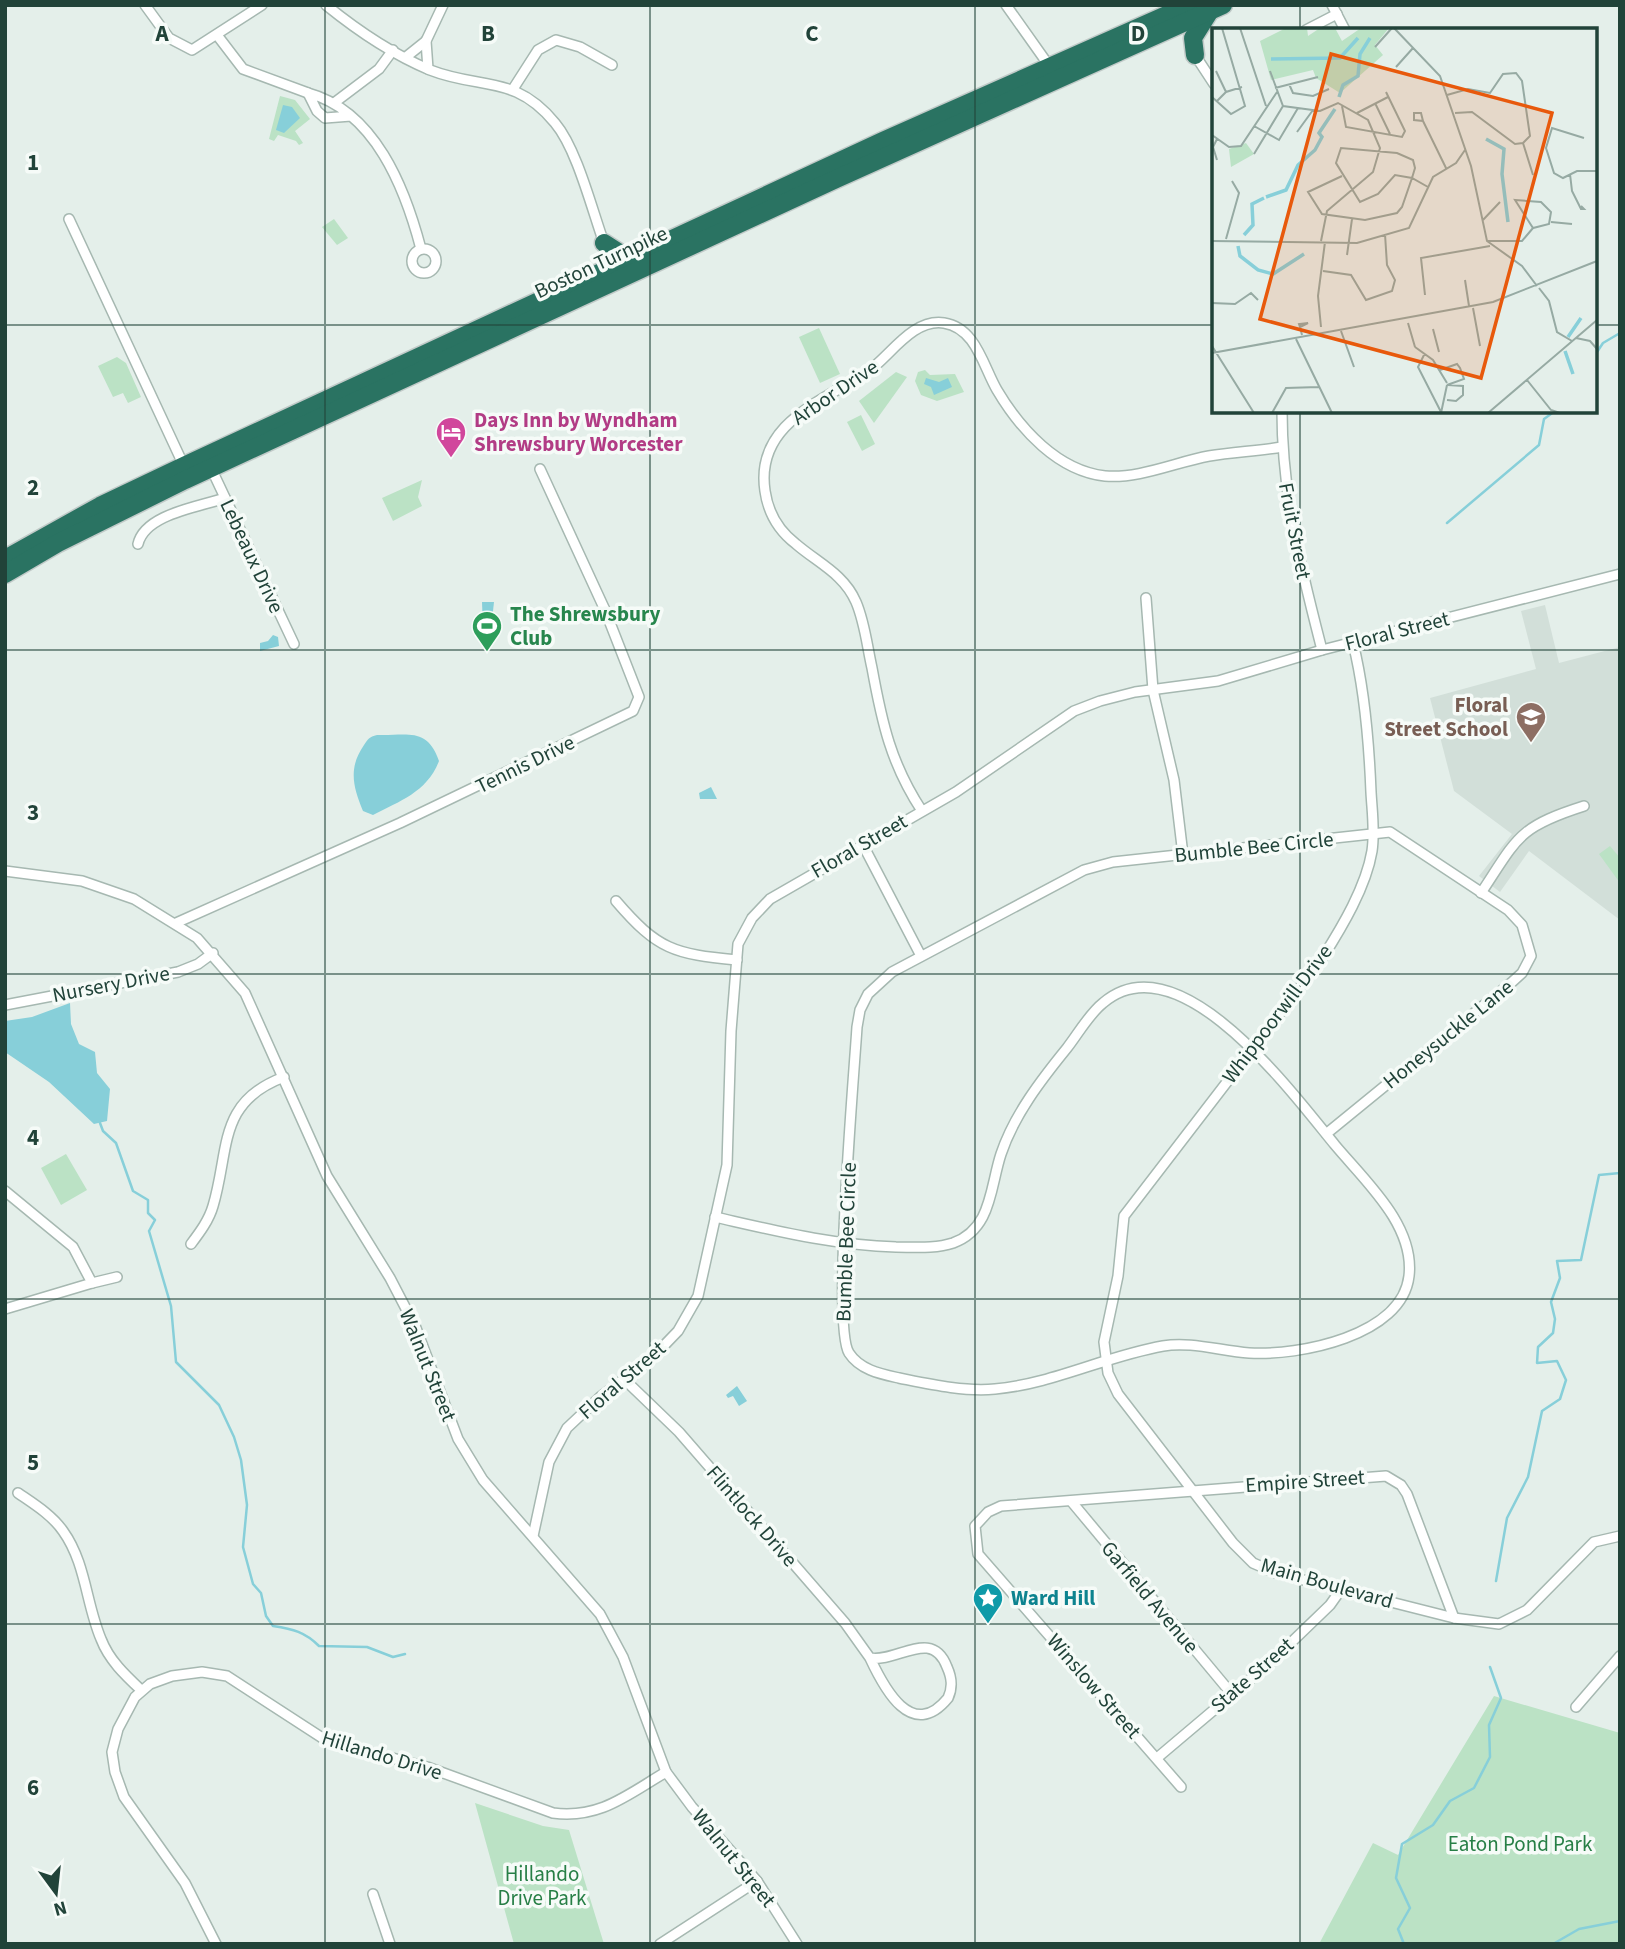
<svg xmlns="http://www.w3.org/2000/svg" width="1625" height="1949" font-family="'Source Sans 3',sans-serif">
	<rect width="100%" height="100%" fill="#e4efea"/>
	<path fill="#d2dfd9" d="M1545,605L1559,663L1620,647V920L1529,851L1500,892L1479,876L1512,834L1454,791L1430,698L1536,669L1521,611Z"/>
	<g fill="#bbe2c5">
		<path d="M280,96L295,100L310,119L295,131L303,143L299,145L296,141L278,135L274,141L269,139Z"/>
		<path d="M334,219L348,238L337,245L322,227Z"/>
		<path d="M819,328L840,374L820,383L799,337Z"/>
		<path d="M117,357L126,363L141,397L128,403L123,393L113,397L98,366Z"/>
		<path d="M925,370L930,375L955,374L964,392L937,401L921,395L915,381L918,372Z"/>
		<path d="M896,372L907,377L874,423L859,401Z"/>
		<path d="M861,415L875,444L862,451L847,422Z"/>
		<path d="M422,480L418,497L422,506L393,521L382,498Z"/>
		<path d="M1610,846L1620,858V883L1599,854Z"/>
		<path d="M66,1154L87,1190L61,1205L41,1168Z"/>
		<path d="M1494,1696L1620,1733V1944H1319L1373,1843L1398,1855Z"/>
		<path d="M475,1803L543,1826L569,1830L604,1944H514Z"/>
	</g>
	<g fill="#87cfd9">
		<path d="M283,105L292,107L300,118L284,133L276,130Z"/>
		<path d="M926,378L939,382L948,378L952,387L934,395L931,387L924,384Z"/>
		<path d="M482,602H494L491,629H483Z"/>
		<path d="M273,635L278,637L279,646L260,651V643L268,641Z"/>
		<path d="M377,735C408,736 427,727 439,761C427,792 400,801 373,815L363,811C353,787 348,768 364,745C368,739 369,737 377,735Z"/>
		<path d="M711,787L717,799H700L699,793Z"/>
		<path d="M70,1003L71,1024L79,1044L95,1052L97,1073L110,1089L107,1121L94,1124L49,1082L5,1052V1021L32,1017Z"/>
		<path d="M737,1386L747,1401L739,1406L733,1396L728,1398L726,1395Z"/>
	</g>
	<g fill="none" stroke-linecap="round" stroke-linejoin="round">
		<g stroke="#87cfd9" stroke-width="2.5">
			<path d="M1595,355L1603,343L1620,333"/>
			<path d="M1447,523L1539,445L1544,419L1555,411"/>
			<path d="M100,1123L103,1131L116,1143L133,1191L148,1200V1213L155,1220L149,1231L171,1306L176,1362L219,1405L234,1437L241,1460L247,1505L243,1547L253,1584L261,1593L266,1616L273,1626C293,1629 305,1632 319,1646L367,1647L393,1657L405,1654"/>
			<path d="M1496,1581L1507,1518L1528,1477L1542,1411L1560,1399L1566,1380L1557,1361L1537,1363L1538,1347L1553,1333L1555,1319L1551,1302L1560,1278L1557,1261L1581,1260L1599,1175L1620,1173"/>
			<path d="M1404,1944L1398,1929L1410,1908L1396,1878L1402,1844L1433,1825L1450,1801L1474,1788L1490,1757L1489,1725L1501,1698L1490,1667"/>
			<path d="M1553,1944L1579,1929L1620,1921"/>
		</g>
		<g stroke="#a6b8b1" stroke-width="12">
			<g id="street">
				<path d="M145,5L169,38L192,50L262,5"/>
				<path d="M326,5C358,31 392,54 430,70C481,90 515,74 555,123C577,149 592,210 604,243"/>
				<path d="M1006,5L1050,67"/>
				<path d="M1332,5L1345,30"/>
				<path d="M1306,30L1337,14"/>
				<path d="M217,35L243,69L308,93"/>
				<path d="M1195,55L1214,84"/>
				<path d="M406,57L426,41"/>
				<path d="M428,69L426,41L443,5"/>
				<path d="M513,89L538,50L556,40L580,47L612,65"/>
				<path d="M334,103L379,69L393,50"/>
				<path d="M351,116L325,118L317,111L308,93C375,111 405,188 421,249"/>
				<path d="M69,219L184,466"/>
				<circle cx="424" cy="261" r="12"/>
				<path d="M1282,411C1282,496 1301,568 1322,650"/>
				<path d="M211,468L294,644"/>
				<path d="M138,544C145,514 199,507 225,498"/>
				<path d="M1146,598L1153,690L1174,780L1183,855"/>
				<path d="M1353,643C1365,691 1369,742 1371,792C1372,811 1375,831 1372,851C1366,887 1342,927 1323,957L1124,1216L1118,1276L1104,1342L1108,1373L1118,1394L1233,1543L1253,1563L1276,1573L1454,1618L1499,1624L1527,1610L1594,1542L1620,1536"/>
				<path d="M922,811C891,764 882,723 872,668C867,646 865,623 856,602C844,574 818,563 796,544C779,531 768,512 765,491C755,425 820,402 866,373C889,358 912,318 944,323C976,328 983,366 997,390C1020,429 1058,471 1105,476C1139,479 1176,462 1209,456C1233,452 1258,451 1282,447"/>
				<path d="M863,845L921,956"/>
				<path d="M5,871L82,881L134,899L197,938L245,993L327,1176L390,1278L416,1328L458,1439L483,1480L600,1614L623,1657L666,1772L692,1807L757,1881L797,1944"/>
				<path d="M1481,893C1518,837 1518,827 1584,806"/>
				<path d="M616,901C658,950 674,954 737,960"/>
				<path d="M176,923L400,823L633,711L639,697L605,610L540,469"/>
				<path d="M5,1005L178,972L198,964L213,953"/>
				<path d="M5,1191L73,1247L92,1283L5,1309"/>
				<path d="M715,1217C777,1231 832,1245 896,1247C914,1247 935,1249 953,1243C992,1229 990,1187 1001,1154C1014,1115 1041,1080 1067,1048C1078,1034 1089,1014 1103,1003C1179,938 1293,1094 1335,1145C1365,1181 1415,1225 1409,1276C1402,1336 1299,1356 1249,1353C1221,1351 1190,1341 1163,1346C1106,1356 1052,1384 995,1389C964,1392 929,1384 899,1378C881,1374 860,1370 849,1353C832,1327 854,1075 857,1027L860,1010L868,994L892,972L1084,870L1113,862L1390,832L1508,910L1522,925L1531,956L1522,973L1511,983L1326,1134"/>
				<path d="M191,1244C200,1232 209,1220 213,1206C230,1149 217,1102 284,1077"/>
				<path d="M92,1283L117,1277"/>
				<path d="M625,1380L679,1432L845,1623L870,1658C897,1663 932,1627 947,1667C952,1678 953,1687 948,1698C912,1742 884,1688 870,1658"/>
				<path d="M18,1493C34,1504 52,1515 63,1531C86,1563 86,1604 101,1639C109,1660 125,1675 141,1690"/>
				<path d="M1071,1501L1231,1693"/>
				<path d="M533,1536L549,1462L567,1428L600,1397L652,1358L678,1331L698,1296L727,1165L731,1031L738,944L752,918L770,899L956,792L1074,711L1100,701L1135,692L1218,681L1322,650L1620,574"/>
				<path d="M1576,1707L1620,1656"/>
				<path d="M1157,1758L1273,1660L1330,1605L1342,1588"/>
				<path d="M1181,1787L978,1554L975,1526L988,1512L1001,1506L1386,1476L1401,1485L1407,1494L1454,1618"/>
				<path d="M373,1894L390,1944"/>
				<path d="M216,1944L185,1883L124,1797L115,1772L112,1752L118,1729L135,1697L150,1684L172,1676L202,1672L227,1676L327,1741L427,1767L553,1813C600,1819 627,1795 666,1772"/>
				<path d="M660,1944L757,1881"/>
			</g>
		</g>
		<g stroke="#c1cac8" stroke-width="21">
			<g id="highway">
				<path d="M1195,55L1193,38L1208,14"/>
				<path d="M604,243L629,259"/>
				<path d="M5,559L100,506L184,466L883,141L1189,5"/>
				<path d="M5,574L58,543L185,480L836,179L1223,5"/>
			</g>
		</g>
		<use href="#street" stroke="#fff" stroke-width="9"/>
		<use href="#highway" stroke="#2a7362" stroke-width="18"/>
	</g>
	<path fill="none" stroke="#214339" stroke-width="2" stroke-opacity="0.55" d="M325,5V1944M650,5V1944M975,5V1944M1300,5V30M5,325H1214M1595,325H1620M1300,411V1944M5,650H1620M5,974H1620M5,1299H1620M5,1624H1620"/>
	<defs>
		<g id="hotel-pin" transform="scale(1.575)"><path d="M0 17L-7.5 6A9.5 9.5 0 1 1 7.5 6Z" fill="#d1479c" stroke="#f6fbf8"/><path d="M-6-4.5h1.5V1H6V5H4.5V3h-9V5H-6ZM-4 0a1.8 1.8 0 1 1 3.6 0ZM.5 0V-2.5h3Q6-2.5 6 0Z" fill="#fff"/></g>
		<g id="stadium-pin" transform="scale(1.575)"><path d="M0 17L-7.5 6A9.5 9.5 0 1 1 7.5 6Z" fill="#2e9e5b" stroke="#f6fbf8"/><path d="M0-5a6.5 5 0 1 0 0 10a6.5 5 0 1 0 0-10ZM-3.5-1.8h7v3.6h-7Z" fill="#fff"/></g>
		<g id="school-pin" transform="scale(1.575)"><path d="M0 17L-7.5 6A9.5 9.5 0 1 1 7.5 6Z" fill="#8d6e63" stroke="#f6fbf8"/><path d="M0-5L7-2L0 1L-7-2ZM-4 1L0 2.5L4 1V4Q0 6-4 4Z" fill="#fff"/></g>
		<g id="sight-pin" transform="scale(1.575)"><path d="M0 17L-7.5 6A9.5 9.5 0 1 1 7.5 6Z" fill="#0f9aa8" stroke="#f6fbf8"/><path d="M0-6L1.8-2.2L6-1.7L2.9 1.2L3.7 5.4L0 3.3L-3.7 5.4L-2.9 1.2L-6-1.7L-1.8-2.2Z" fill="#fff"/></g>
	</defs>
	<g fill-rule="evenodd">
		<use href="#hotel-pin" x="451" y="432"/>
		<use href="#stadium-pin" x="487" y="626"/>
		<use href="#school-pin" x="1531" y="717"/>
		<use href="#sight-pin" x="988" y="1598"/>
	</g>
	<g text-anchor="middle" stroke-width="7" stroke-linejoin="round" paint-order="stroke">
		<g font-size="21" fill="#214339" stroke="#f6fbf8">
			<text transform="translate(601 262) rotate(-25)" y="7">Boston Turnpike</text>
			<text transform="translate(835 392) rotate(-34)" y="7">Arbor Drive</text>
			<text transform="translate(1295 531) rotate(79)" y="7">Fruit Street</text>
			<text transform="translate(252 556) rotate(65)" y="7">Lebeaux Drive</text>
			<text transform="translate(1397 631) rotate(-14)" y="7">Floral Street</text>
			<text transform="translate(525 764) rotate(-26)" y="7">Tennis Drive</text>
			<text transform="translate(859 846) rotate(-30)" y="7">Floral Street</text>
			<text transform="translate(1254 847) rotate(-6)" y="7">Bumble Bee Circle</text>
			<text transform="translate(111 984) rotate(-11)" y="7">Nursery Drive</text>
			<text transform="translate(1277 1014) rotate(-53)" y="7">Whippoorwill Drive</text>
			<text transform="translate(1448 1034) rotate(-39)" y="7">Honeysuckle Lane</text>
			<text transform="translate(846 1242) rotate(-88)" y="7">Bumble Bee Circle</text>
			<text transform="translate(428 1365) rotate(68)" y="7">Walnut Street</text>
			<text transform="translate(622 1380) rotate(-41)" y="7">Floral Street</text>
			<text transform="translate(1305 1481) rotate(-4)" y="7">Empire Street</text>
			<text transform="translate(752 1516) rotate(49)" y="7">Flintlock Drive</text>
			<text transform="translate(1327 1583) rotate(16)" y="7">Main Boulevard</text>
			<text transform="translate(1150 1597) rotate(50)" y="7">Garfield Avenue</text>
			<text transform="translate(1252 1675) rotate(-41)" y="7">State Street</text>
			<text transform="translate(1094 1686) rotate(49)" y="7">Winslow Street</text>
			<text transform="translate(382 1755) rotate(17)" y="7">Hillando Drive</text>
			<text transform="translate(734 1858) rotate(51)" y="7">Walnut Street</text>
		</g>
		<g font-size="21" font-weight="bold" fill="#b23c85" stroke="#f6fbf8" text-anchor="start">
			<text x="474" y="427">Days Inn by Wyndham<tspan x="474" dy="24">Shrewsbury Worcester</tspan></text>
		</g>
		<g font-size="21" font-weight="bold" fill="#27864d" stroke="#f6fbf8" text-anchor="start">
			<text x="510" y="621">The Shrewsbury<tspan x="510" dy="24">Club</tspan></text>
		</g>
		<g font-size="21" font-weight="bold" fill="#785e54" stroke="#f6fbf8" text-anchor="end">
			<text x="1508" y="712">Floral<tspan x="1508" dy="24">Street School</tspan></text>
		</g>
		<g font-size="21" font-weight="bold" fill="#0d838f" stroke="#f6fbf8" text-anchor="start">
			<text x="1011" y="1605">Ward Hill</text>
		</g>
		<g font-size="21" fill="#277f46" stroke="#f6fbf8">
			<text x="1520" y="1851">Eaton Pond Park</text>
			<text x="542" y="1881">Hillando<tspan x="542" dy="24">Drive Park</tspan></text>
		</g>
	</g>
	<g transform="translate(1212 28)">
		<rect width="385" height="385" fill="#e4efea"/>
		<path d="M74,0H95L96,8L108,0H123L130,13L149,0H177L163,17L171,27L128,65L104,50L101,42L59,52L48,13ZM34,115L42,126L19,139L17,121Z" fill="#bbe2c5"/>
		<path fill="none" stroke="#87cfd9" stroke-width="3.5" d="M59,31L128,30L146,10M127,69L131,57L146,48L148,26L158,10M274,111L292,121L290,146L296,194M54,169L74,162L86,137L103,122L110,109L107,105L123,81M32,207L41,197L40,176L52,170M26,218L28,228L46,242L61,246L92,226M356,309L369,290M353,323L361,346"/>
		<path fill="none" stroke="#96aaa3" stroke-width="2" d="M28,0L54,78M182,0L228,48L259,138L275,213L310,238L325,258M163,19L180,0M184,39L201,20M4,43L14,64M58,43L71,78L108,83L126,75L156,92L168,120L161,144L115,183L109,213M77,56L81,65L101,68L117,61M63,60L106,49M235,67L256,61L278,65L291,46L304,45L310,53L318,108L311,115L303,116L260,84L243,85M0,69L19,86L33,78L10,0M5,73L14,64L30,59M163,75L178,106M130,78L134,99L190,109L193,103L174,64M145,85L176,69M211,93L209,85H202V92L211,93L234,140M42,98L67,112L86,80M85,104L101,82M0,107L17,119L29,118L65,64M372,110L340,100L334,120L342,145L351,150L365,143H385M5,111L1,119L5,132M311,115L321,147M42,126L71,78M358,146L360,163L369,181H372L369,178M130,148L96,164L110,186L153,192L185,185L190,179L200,150L203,140L201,132L185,125L129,120L124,135L148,174L166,166L183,147L200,150L216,159M303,172L329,174L339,184L337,196L321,200ZM270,193L288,174M339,194L360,196M14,211L27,165L20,153M0,213L145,215L197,200L221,149L244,135L253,122M275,213H310L321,200M135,227L140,191M111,243L139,247L154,272L180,263L183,252L175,237L173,206M253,252L257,278M327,260L337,273L345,304L360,313M213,267L209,230L278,218M0,275L23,276L39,265L46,272M261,280L268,318M196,295L203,319M88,299L96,295L87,296L88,299L90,307M109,299L106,268L113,214M221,301L227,324M129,303L142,339M364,310L378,313L385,321M84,311L120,385M0,318L42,385M203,319L221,332L235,355M0,325L281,274L385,233M213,325L206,339L229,384M228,342L245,336L248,340L252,351L235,357M315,352L339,382L348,385M235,372L244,373L251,367V358L236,357M60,385L74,360L107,359M229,385L235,357M276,385L385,292"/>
		<path fill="#e8590c" fill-opacity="0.15" stroke="#e8590c" stroke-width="3.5" d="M119,26L340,85L269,350L48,291Z"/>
		<rect width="385" height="385" fill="none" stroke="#214339" stroke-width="3.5"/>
	</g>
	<g font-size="23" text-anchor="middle" font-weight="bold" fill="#214339" stroke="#f6fbf8" stroke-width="7" stroke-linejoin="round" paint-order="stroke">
		<text x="162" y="41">A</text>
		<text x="488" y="41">B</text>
		<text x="812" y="41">C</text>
		<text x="1138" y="41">D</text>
		<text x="33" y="170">1</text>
		<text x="33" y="495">2</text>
		<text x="33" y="820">3</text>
		<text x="33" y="1145">4</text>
		<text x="33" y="1470">5</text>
		<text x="33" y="1795">6</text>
	</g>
	<rect width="1625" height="1949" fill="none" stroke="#214339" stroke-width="14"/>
	<g transform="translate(56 1893) rotate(165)" stroke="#f6fbf8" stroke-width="5" paint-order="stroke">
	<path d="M0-5L12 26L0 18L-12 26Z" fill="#214339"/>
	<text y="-10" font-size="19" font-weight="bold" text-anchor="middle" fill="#214339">N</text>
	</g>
</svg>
